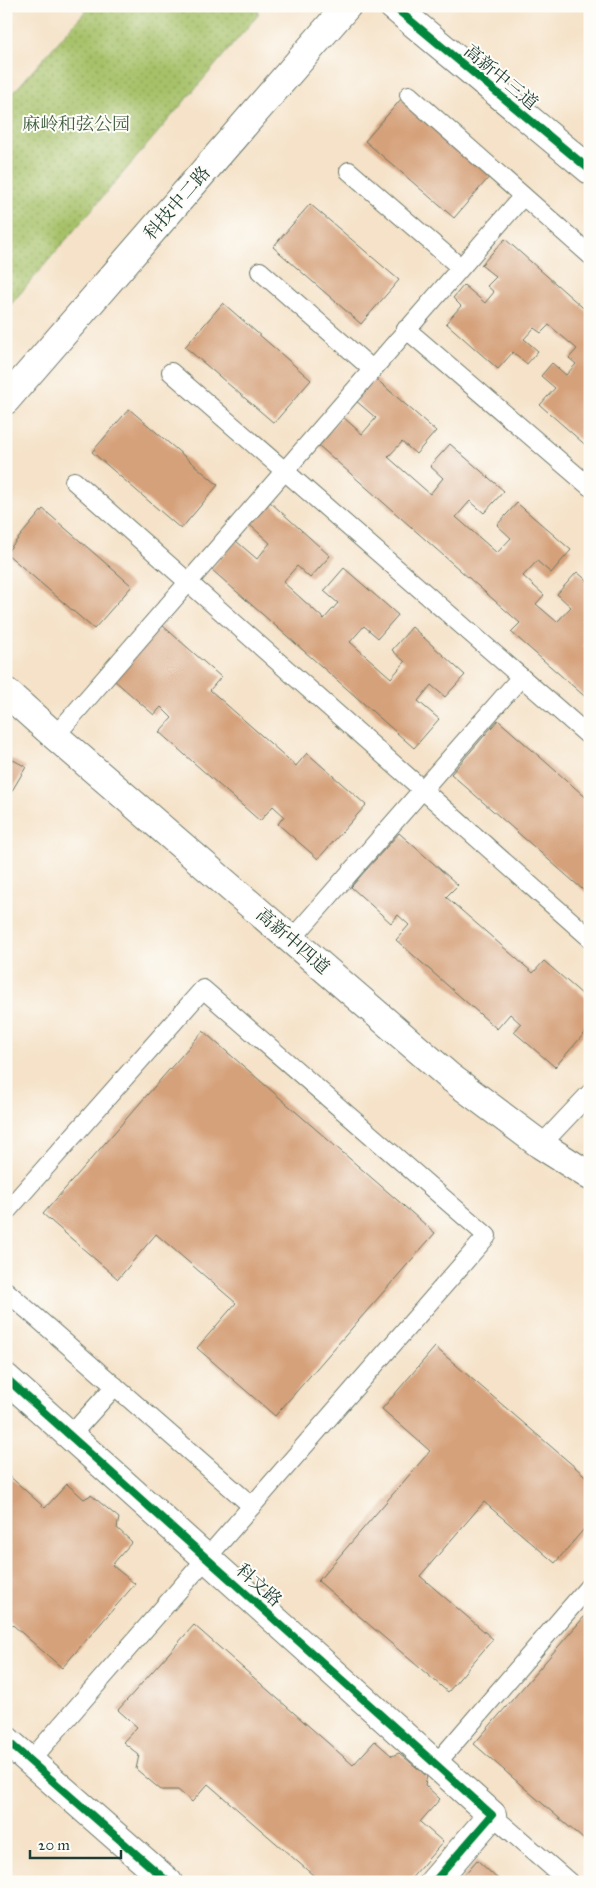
<svg xmlns="http://www.w3.org/2000/svg" width="596" height="1888" font-family="'IM FELL Great Primer','Noto Serif SC',serif">
	<defs>
		<pattern id="grass-dots" width="8" height="8" patternUnits="userSpaceOnUse" patternTransform="scale(1.25)"><rect width="8" height="8" fill="#a6c168"/><path d="M2 2h.1M6 6h.1" fill="none" stroke="#879e56" stroke-width="1.8" stroke-linecap="round"/></pattern>
	</defs>
	<rect width="100%" height="100%" fill="#fdfcf7"/>
	<filter id="ink" filterUnits="userSpaceOnUse"><feTurbulence type="fractalNoise" baseFrequency=".02" numOctaves="2"/><feDisplacementMap in="SourceGraphic" scale="10" xChannelSelector="R" yChannelSelector="G"/><feConvolveMatrix kernelMatrix="1 2 1 2 8 2 1 2 1" color-interpolation-filters="sRGB"/></filter>
	<filter id="wash" filterUnits="userSpaceOnUse"><feTurbulence type="fractalNoise" baseFrequency=".0096" numOctaves="4" result="noise"/><feDisplacementMap in="SourceGraphic" scale="20" xChannelSelector="R" yChannelSelector="G"/><feGaussianBlur stdDeviation="1.12" result="paint"/><feColorMatrix in="noise" values="0 0 0 0 0 0 0 0 0 0 0 0 0 0 0 0 0 1.4 0 .05"/><feComposite in="paint" operator="in"/></filter>
	<g filter="url(#wash)">
		<rect width="100%" height="100%" fill="#f5e2c8"/>
		<path fill="url(#grass-dots)" stroke="#627f4e" d="M90,6H258V15L6,310V101Z"/>
		<g id="blocks">
			<g fill="#d5a17a">
				<path d="M6,6H15L6,17Z"/>
				<path d="M402,98L491,175L454,218L365,141Z"/>
				<path d="M310,204L399,280L361,324L273,247Z"/>
				<path d="M505,239L590,314V449L540,405L555,388L541,376L552,363L566,375L576,364L569,358L577,349L549,325L541,333L534,328L524,339L538,351L527,364L513,352L498,369L446,323L461,306L453,298L464,285L485,303L494,292L487,286L496,277L481,265Z"/>
				<path d="M223,303L311,380L274,423L185,347Z"/>
				<path d="M375,378L436,431L416,454L402,442L388,457L430,494L443,478L430,466L450,444L504,491L484,513L470,501L456,517L497,553L511,538L497,525L517,503L571,550L551,573L537,561L523,576L544,595L536,604L557,622L571,607L557,594L577,572L590,583V638L583,645L590,651V701L511,632L520,623L317,444L342,416L362,434L376,418L355,400Z"/>
				<path d="M129,409L218,485L181,529L92,452Z"/>
				<path d="M270,502L330,556L310,578L297,566L283,582L324,619L338,603L324,591L344,568L398,615L378,638L364,626L350,642L391,678L405,662L392,650L412,627L465,675L445,697L431,685L418,701L439,719L414,748L211,569L236,541L257,559L270,543L250,525Z"/>
				<path d="M43,509L132,586L94,629L6,553Z"/>
				<path d="M162,625L221,677L210,690L296,766L307,753L366,805L318,859L278,824L284,816L273,806L260,821L159,732L172,718L161,707L154,715L114,680Z"/>
				<path d="M498,720L590,801V896L451,774Z"/>
				<path d="M6,756L26,767L6,801Z"/>
				<path d="M399,833L458,885L446,897L533,973L544,961L590,1001V1027L555,1067L514,1032L521,1024L510,1014L497,1029L396,940L409,925L398,915L391,923L351,887Z"/>
				<path d="M203,1031L435,1233L275,1416L197,1348L236,1303L156,1234L118,1279L43,1214Z"/>
				<path d="M435,1347L590,1480V1522L555,1563L484,1502L420,1576L493,1639L448,1692L318,1581L430,1451L382,1409Z"/>
				<path d="M6,1473L45,1508L67,1484L84,1499L91,1495L119,1518L117,1528L132,1542L112,1565L135,1584L62,1668L6,1619Z"/>
				<path d="M590,1610V1845L474,1744Z"/>
				<path d="M194,1625L353,1765L375,1741L392,1756L399,1753L427,1776L425,1785L440,1799L420,1822L443,1842L408,1882H321L208,1784L192,1802L178,1790H161L136,1769L139,1755L123,1742L137,1727L118,1710Z"/>
				<path d="M477,1860L501,1882H458Z"/>
			</g>
		</g>
	</g>
	<g filter="url(#ink)">
		<use href="#blocks" fill-opacity="0" stroke="#6a7768" stroke-width="1"/>
		<g fill="none" stroke-linecap="round" stroke-linejoin="round">
			<g stroke="#6a7768" stroke-width="20">
				<g id="lane">
					<path d="M409,95L590,255"/>
					<path d="M349,171L460,267"/>
					<path d="M260,271L372,369"/>
					<path d="M406,329L590,487"/>
					<path d="M171,372L590,737"/>
					<path d="M74,481L590,938"/>
					<path d="M55,736L523,196"/>
					<path d="M291,940L521,677"/>
					<path d="M541,1145L590,1093"/>
					<path d="M6,1212L203,989L487,1236L30,1761"/>
					<path d="M6,1291L252,1506"/>
					<path d="M70,1436L115,1386"/>
					<path d="M436,1764L590,1585"/>
					<path d="M492,1815L569,1882"/>
				</g>
			</g>
			<g stroke="#6a7768" stroke-width="30">
				<g id="street">
					<path d="M6,1378L492,1815L434,1882"/>
					<path d="M6,1740L168,1882"/>
				</g>
			</g>
			<g stroke="#6a7768" stroke-width="30">
				<g id="secondary">
					<path d="M393,6L590,170"/>
					<path d="M6,400L347,6"/>
					<path d="M6,692L55,736L450,1077L541,1145L590,1176"/>
				</g>
			</g>
			<use href="#lane" stroke="#fff" stroke-width="18"/>
			<use href="#street" stroke="#fff" stroke-width="28"/>
			<use href="#secondary" stroke="#fff" stroke-width="28"/>
			<g stroke="#fdfcf7" stroke-width="11">
				<g id="cycleway">
					<path d="M393,6L590,170"/>
					<path d="M6,1378L492,1815L434,1882"/>
					<path d="M6,1740L168,1882"/>
				</g>
			</g>
			<use href="#cycleway" stroke="#00873e" stroke-width="8"/>
		</g>
	</g>
	<g text-anchor="middle" stroke-width="4" stroke-linejoin="round" paint-order="stroke">
		<g font-size="18" fill="#1f3d34" stroke="#fdfcf7">
			<text transform="translate(501 77) rotate(40)" y="6">高新中三道</text>
			<text transform="translate(177 203) rotate(-49)" y="6">科技中二路</text>
			<text transform="translate(293 941) rotate(41)" y="6">高新中四道</text>
			<text transform="translate(259 1585) rotate(42)" y="6">科文路</text>
		</g>
		<g font-size="18" fill="#415e41" stroke="#fdfcf7">
			<text x="76" y="130">麻岭和弦公园</text>
		</g>
	</g>
	<rect width="596" height="1888" fill="none" stroke="#fdfcf7" stroke-width="25"/>
	<path d="M30 1850v8h91v-8" fill="none" stroke="#1f3d34" stroke-width="2.5"/>
	<text x="38" y="1850" font-size="15" fill="#1f3d34" stroke="#fdfcf7" stroke-width="4" paint-order="stroke">20 m</text>
</svg>
